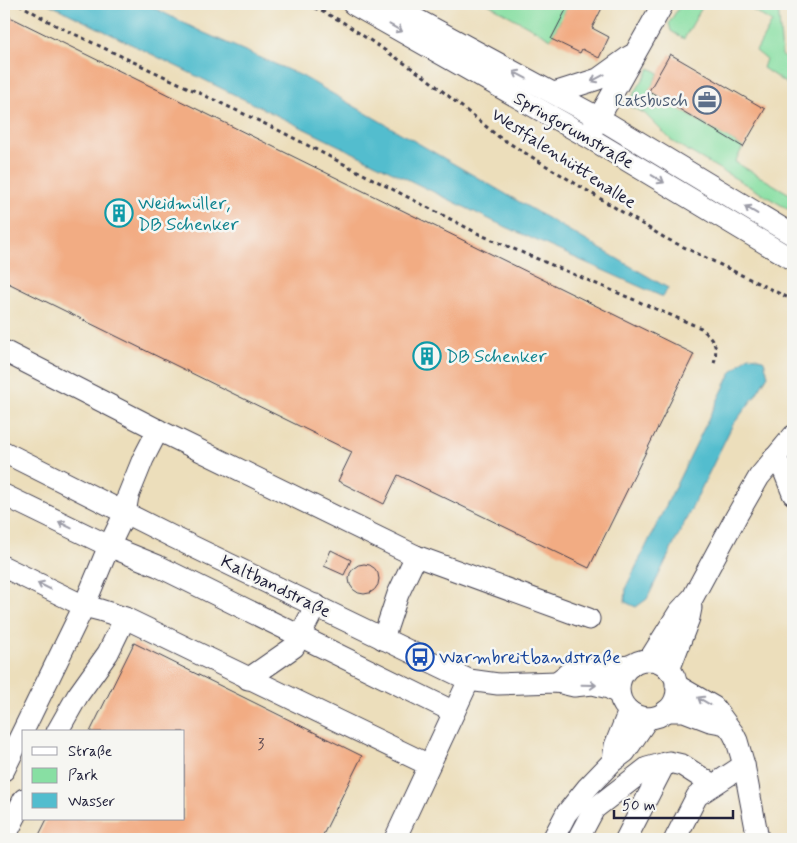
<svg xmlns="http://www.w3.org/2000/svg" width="797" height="843" font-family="Mynerve,sans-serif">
	<rect width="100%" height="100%" fill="#f6f6f2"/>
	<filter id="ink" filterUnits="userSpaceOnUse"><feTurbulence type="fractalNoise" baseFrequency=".02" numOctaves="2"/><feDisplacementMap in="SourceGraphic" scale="10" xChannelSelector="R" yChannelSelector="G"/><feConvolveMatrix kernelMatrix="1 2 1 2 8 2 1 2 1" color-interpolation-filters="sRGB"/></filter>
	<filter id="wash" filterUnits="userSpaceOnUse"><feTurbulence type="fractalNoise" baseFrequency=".0096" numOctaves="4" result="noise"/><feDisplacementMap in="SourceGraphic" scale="20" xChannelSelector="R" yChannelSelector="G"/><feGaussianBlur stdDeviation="1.12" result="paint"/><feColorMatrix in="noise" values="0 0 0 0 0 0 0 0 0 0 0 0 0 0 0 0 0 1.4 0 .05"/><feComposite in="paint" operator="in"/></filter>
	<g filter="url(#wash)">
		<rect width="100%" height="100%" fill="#ecdebb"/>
		<g fill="#88dfa3" stroke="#55806f">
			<path d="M488,4H569L551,39Z"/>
			<path d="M681,4H704L684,39L671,31L669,23Z"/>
			<path d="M751,4H778L782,56L793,61V88L763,68L766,59L756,51L772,22L749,8Z"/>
			<path d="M650,68L659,73L649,91L743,147L735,162L793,196V212L673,142L644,113L629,106V102Z"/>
		</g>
		<g fill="#52bdce" stroke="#3a7084">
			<path d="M49,4H146L202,32L302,76L668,288L663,297L495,222Z"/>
			<path d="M748,356L757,357L764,361L768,375L755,396L732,426L647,599L636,607L625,602L626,587L731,373Z"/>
		</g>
		<g id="blocks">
			<g fill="#f2ac83">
				<path d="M569,4H604L592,28L609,37L599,58L582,49L580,53L551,39Z"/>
				<path d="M4,14L694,354L589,568L398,475L384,504L338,481L352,452L4,281Z"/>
				<path d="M670,54L765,109L743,147L649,91Z"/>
				<path d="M331,550L351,560L344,575L324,566Z"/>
				<circle cx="364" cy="579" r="15"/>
				<path d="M134,643L362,756L321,839H37L47,819H184V732H90Z"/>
			</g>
		</g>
	</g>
	<g filter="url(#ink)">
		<use href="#blocks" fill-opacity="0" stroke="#403e4e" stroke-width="1"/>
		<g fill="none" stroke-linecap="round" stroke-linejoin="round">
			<g stroke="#403e4e" stroke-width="23">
				<g id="minor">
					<path d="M353,4L588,137L793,260"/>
					<path d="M388,4L599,118L793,235"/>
					<path d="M554,93L598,79L630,56"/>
					<path d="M592,130L663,4"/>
					<path d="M4,351L158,430L416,556L589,619"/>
					<path d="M4,452L173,537L469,680L498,684L557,682L574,686L593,684L609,688L619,694"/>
					<path d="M774,458L784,471L793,494"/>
					<path d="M4,495L109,546L158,566L454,712"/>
					<path d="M4,567L84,606L100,610L125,618L429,765"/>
					<path d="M383,639L398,594L416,556"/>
					<path d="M649,660L679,612L693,597L736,517L759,477L793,436"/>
					<circle cx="648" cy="689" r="29"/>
					<path d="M669,670L689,618L691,608"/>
					<path d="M248,679L294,647L316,605"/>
					<path d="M557,682L571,671L631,666"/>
					<path d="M676,685L714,707L733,733L737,741L744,765L758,839"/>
					<path d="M666,711H684L710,721L726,724"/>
					<path d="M57,732L78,695L108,653L125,618"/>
					<path d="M613,760L615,746L629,711"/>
					<path d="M4,770L84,606L109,546L125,513L128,496L143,459L158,430"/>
					<path d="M4,839L24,799"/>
					<path d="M395,839L469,680"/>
					<path d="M553,839L566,814L587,788L613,761L625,752L648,718"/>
					<path d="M578,839L594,809L647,768L669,762L682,765L713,785"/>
					<path d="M626,839L665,763"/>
					<path d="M675,839L697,796L744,765"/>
				</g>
			</g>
			<g stroke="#403e4e" stroke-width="3" stroke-dasharray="4 4" stroke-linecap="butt">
				<path d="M19,4L55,25L278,130L483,236L701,328C715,341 718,345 714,364"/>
				<path d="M307,4L341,21L425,77L499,137L665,238L793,300"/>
			</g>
			<use href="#minor" stroke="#fff" stroke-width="21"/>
		</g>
		<defs><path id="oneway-shaft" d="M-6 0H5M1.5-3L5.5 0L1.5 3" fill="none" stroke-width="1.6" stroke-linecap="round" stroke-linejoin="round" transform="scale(1.25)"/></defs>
		<g stroke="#9c9ca7">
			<use href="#oneway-shaft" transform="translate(396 28) rotate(29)"/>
			<use href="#oneway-shaft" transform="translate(520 75) rotate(-152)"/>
			<use href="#oneway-shaft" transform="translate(598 78) rotate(152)"/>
			<use href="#oneway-shaft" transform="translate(658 179) rotate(31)"/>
			<use href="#oneway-shaft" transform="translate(751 210) rotate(-149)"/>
			<use href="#oneway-shaft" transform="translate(65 525) rotate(-154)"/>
			<use href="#oneway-shaft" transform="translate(44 586) rotate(-154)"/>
			<use href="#oneway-shaft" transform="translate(589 685) rotate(1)"/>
			<use href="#oneway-shaft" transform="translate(704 701) rotate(-149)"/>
		</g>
	</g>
	<defs>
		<g id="office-ring" transform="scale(1.4375)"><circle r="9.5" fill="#f6f6f2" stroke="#5c6f8a" stroke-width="1.5"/><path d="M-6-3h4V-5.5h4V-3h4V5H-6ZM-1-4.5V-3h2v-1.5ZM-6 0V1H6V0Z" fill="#5c6f8a"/></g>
		<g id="building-ring" transform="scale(1.4375)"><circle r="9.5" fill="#f6f6f2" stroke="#0f9aa8" stroke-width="1.5"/><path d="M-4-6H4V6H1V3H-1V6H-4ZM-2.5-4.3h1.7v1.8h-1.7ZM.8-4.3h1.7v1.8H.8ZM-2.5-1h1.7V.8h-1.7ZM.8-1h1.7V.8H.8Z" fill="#0f9aa8"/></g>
		<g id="bus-ring" transform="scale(1.4375)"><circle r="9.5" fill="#f6f6f2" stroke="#1a4fb4" stroke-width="1.5"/><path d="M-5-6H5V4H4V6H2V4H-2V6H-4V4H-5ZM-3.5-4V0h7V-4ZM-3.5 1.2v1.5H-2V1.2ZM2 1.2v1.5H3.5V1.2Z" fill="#1a4fb4"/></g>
	</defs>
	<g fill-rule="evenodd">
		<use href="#office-ring" x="707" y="100"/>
		<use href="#building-ring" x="119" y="213"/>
		<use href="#building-ring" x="427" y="356"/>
		<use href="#bus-ring" x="420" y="657"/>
	</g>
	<g text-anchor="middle" stroke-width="5" stroke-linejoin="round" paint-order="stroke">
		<g font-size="15" fill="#56444d">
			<text x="261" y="749">3</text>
		</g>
		<g font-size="18" fill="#4e5e75" stroke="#f6f6f2" text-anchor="end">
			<text x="688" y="106">Ratsbusch</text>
		</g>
		<g font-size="18" fill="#22223b" stroke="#f6f6f2">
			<text transform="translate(574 130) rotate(30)" y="6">Springorumstraße</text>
			<text transform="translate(564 158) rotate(33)" y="6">Westfalenhüttenallee</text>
			<text transform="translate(276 586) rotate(26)" y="6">Kaltbandstraße</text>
		</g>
		<g font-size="18" fill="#0d838f" stroke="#f6f6f2" text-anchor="start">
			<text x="138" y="209">Weidmüller,<tspan x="138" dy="21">DB Schenker</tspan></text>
			<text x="446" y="362">DB Schenker</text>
		</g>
		<g font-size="18" fill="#164399" stroke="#f6f6f2" text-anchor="start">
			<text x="439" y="663">Warmbreitbandstraße</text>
		</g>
	</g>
	<rect width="797" height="843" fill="none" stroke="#f6f6f2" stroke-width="20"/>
	<rect x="22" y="730" width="162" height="90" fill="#f6f6f2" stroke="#a1a1a9"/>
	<rect x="32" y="747" width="25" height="8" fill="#ffffff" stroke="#a1a1a9"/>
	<text x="68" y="756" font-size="15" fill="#22223b">Straße</text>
	<rect x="32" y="768" width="25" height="15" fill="#88dfa3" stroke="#a1a1a9"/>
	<text x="68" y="780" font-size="15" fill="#22223b">Park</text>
	<rect x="32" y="793" width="25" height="15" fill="#52bdce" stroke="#a1a1a9"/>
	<text x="68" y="806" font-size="15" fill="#22223b">Wasser</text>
	<path d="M614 810v8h119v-8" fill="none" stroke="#22223b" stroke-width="2.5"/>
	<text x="622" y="810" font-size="15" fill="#22223b" stroke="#f6f6f2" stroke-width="4" paint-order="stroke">50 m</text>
</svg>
